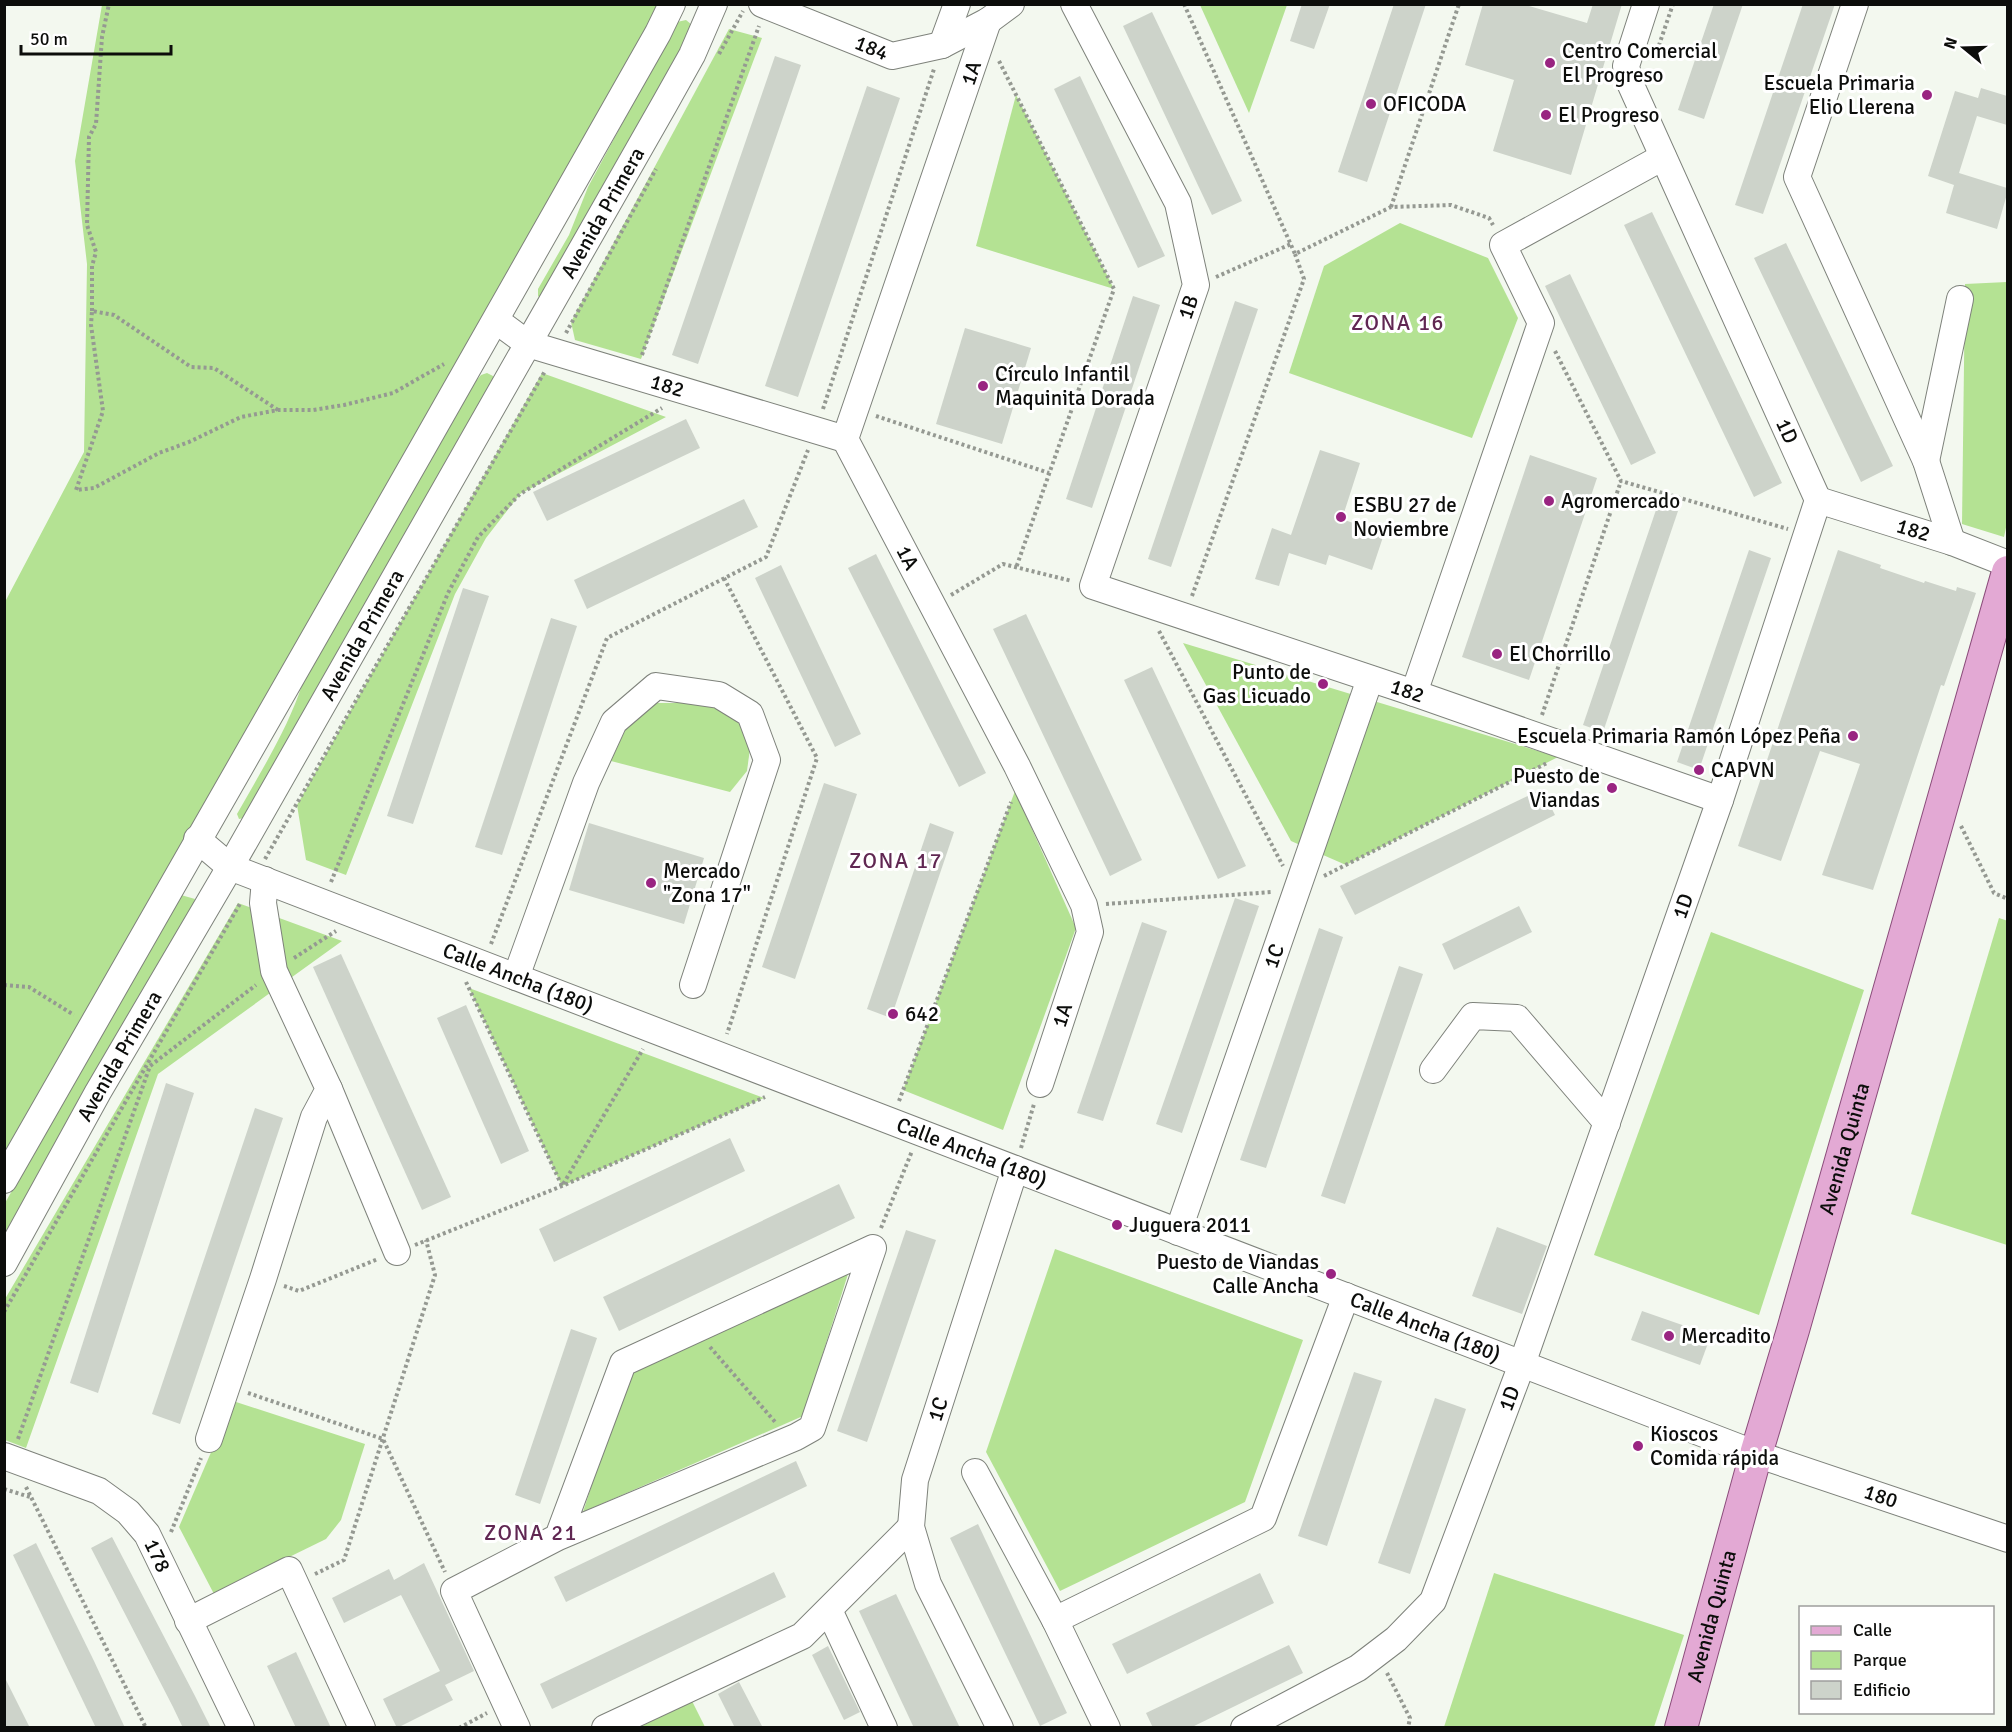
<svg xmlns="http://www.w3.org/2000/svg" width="2012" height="1732" font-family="Signika,sans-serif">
	<rect width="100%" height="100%" fill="#f3f8ef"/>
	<g fill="#b4e293">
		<path d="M102,5H670L5,1163V602L84,452L87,264L75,161Z"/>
		<path d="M1200,5H1287L1249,113Z"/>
		<path d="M686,20L692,25L690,37L541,299L538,296V289L569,235L588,187L677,22Z"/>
		<path d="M729,29L762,38L641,359L575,340L571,322Z"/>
		<path d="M1016,95L1114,289L976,246Z"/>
		<path d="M1400,223L1488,258L1518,318L1472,438L1289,373L1324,266Z"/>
		<path d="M2007,282V523L2004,537L1962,524L1965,284Z"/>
		<path d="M487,373L493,376L494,385L244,818L239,819L237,814C261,771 288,729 303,682L476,381L481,375Z"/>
		<path d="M542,373L666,417L520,494L486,538L455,594L346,875L306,860L297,805Z"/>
		<path d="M1183,643L1558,757L1346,865L1291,841Z"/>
		<path d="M654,703H713L742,718L751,741L747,771L730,792L611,761L627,726Z"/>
		<path d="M1015,791L1076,928L1003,1130L903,1090Z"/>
		<path d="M181,895L195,899L193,906L5,1233V1203Z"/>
		<path d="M238,903L342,941L158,1074L26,1448L5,1440V1299Z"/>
		<path d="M1999,918L2008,921L2007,1245L1911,1214Z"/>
		<path d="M1711,932L1864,990L1759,1315L1594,1255Z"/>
		<path d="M469,988L764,1098L562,1186Z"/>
		<path d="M1055,1249L1303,1340L1245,1502L1060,1591L986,1452Z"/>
		<path d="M848,1274L803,1416L583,1512L630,1368Z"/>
		<path d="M233,1401L365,1444L341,1520L326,1539L214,1594L179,1527Z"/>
		<path d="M1494,1573L1684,1635L1654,1727H1444Z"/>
		<path d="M690,1697L705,1727L639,1728Z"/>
	</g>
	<g fill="#cdd3ca">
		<path d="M1302,4H1330L1314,49L1290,41Z"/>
		<path d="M1394,4H1426L1367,182L1338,172Z"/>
		<path d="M1483,4H1522L1587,23L1593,4H1622L1571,175L1493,151L1514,80L1465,65Z"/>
		<path d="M1714,4H1743L1704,119L1678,110Z"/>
		<path d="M1803,4H1835L1763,214L1735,205Z"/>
		<path d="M1152,12L1242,201L1212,215L1123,26Z"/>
		<path d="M775,56L801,65L698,364L672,355Z"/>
		<path d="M1080,76L1165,256L1138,268L1054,89Z"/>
		<path d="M867,86L900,98L798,397L765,386Z"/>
		<path d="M1981,88L2007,96V125L1977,116L1959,173L2007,188V194L1997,229L1946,213L1954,185L1928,176L1955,91L1978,98Z"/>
		<path d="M1652,212L1782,483L1754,497L1624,225Z"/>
		<path d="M1786,243L1893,466L1861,482L1754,258Z"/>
		<path d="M1570,274L1656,453L1631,465L1545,286Z"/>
		<path d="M1133,296L1160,305L1092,508L1066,499Z"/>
		<path d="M1235,301L1258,309L1171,567L1148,559Z"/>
		<path d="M965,328L1031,348L1002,444L936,424Z"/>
		<path d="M686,419L700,448L547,521L533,492Z"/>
		<path d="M1320,450L1360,463L1342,519L1384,534L1372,570L1329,555L1326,565L1289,553L1279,586L1255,579L1272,528L1291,535Z"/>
		<path d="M1530,455L1597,478L1529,680L1462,657Z"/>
		<path d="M744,499L758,527L587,609L574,580Z"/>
		<path d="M1658,504L1678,511L1603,732L1583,725Z"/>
		<path d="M1749,550L1771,558L1699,770L1677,762Z"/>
		<path d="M1838,550L1881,565L1880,568L1924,583L1925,581L1956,591L1957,587L1976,593L1944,686L1941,685L1873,890L1822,875L1860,764L1820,751L1781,861L1738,846Z"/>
		<path d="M876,554L986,773L959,787L848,568Z"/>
		<path d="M781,565L861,734L835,747L755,578Z"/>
		<path d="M463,588L489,596L413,824L387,816Z"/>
		<path d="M1026,614L1142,860L1110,876L993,629Z"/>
		<path d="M551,618L577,626L502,855L475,847Z"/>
		<path d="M1152,667L1246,866L1218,879L1124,680Z"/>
		<path d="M824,783L857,794L795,979L762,967Z"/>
		<path d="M1542,789L1555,815L1355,915L1340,886Z"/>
		<path d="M589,823L704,858L684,924L569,890Z"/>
		<path d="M930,823L954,832L891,1018L867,1009Z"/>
		<path d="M1235,898L1259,906L1182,1133L1156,1124Z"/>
		<path d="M1519,906L1532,932L1454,970L1442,944Z"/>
		<path d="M1142,922L1167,931L1103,1121L1077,1113Z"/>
		<path d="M1319,928L1343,937L1266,1168L1240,1160Z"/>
		<path d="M341,954L451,1197L422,1210L313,967Z"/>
		<path d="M1399,966L1423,974L1345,1204L1321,1196Z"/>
		<path d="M466,1005L529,1151L501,1164L437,1018Z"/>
		<path d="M166,1083L194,1093L98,1393L70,1383Z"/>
		<path d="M255,1108L283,1118L180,1424L152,1414Z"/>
		<path d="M730,1138L745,1171L554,1262L539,1229Z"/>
		<path d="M839,1184L855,1218L619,1331L603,1297Z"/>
		<path d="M1497,1227L1547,1246L1522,1314L1472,1296Z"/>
		<path d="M906,1230L936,1240L867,1442L837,1431Z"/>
		<path d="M1642,1311L1711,1335L1700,1365L1631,1340Z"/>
		<path d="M571,1329L597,1338L540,1504L515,1495Z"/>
		<path d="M1354,1372L1382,1381L1327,1546L1298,1536Z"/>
		<path d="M1435,1398L1466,1409L1410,1574L1378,1563Z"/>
		<path d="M796,1461L807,1486L566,1602L554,1577Z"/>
		<path d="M978,1524L1067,1713L1040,1726L950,1538Z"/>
		<path d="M112,1537L195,1696L211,1728H183L173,1707L91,1548Z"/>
		<path d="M36,1543L94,1661L125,1728H96L13,1555Z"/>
		<path d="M424,1563L474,1671L445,1685L453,1700L397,1728L383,1699L440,1671L401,1595L344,1623L332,1598L389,1569L394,1580Z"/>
		<path d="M774,1572L786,1597L552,1709L540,1684Z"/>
		<path d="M1260,1573L1274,1603L1127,1674L1112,1644Z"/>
		<path d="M896,1594L960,1728H914L859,1611Z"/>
		<path d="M1289,1645L1303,1673L1190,1728H1153L1146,1713Z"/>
		<path d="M828,1646L860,1712L844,1720L812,1655Z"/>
		<path d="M296,1652L331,1728H296L267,1666Z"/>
		<path d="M4,1676L30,1728H4Z"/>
		<path d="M739,1682L763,1728H735L718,1694Z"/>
	</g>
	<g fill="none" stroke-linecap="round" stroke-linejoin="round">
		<g stroke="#7e827b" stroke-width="28">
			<g id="minor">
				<path id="s1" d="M762,4L892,56L942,45L988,21L1011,4"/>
				<path id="s2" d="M1074,4L1178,203L1196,285L1093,586L1414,693L1720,800"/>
				<path d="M1855,4L1797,177L1926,461L1952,542"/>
				<path id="s3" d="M988,21L845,439L1017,766L1084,905L1090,932L1040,1084"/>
				<path d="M942,45L957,4"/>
				<path id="s4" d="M497,321L528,344L845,439"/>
				<path d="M1926,461L1960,299"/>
				<path id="s5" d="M1818,500L1952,542L2008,564"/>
				<path d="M1414,693L1541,323L1503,245L1663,157"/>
				<path id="s6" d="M197,839L230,867L1756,1454L2008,1539"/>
				<path d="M516,977L586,783L614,722L656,686L719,695L750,714L767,760L693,985"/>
				<path d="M1433,1070L1473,1016L1517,1018L1607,1123"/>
				<path d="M329,1089L397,1252"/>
				<path d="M4,1180C220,797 443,417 658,33L672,4"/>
				<path id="s7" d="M1178,1232L1370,679"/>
				<path id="s8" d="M4,1263L98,1092L230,867L664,105L692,55L714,4"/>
				<path d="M209,1439L263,1279L314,1117L329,1089L274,971L263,903L265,880"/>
				<path id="s9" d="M4,1456L99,1491L128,1512L147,1534L241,1728"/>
				<path d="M975,1472L1055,1620L1107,1728"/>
				<path d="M829,1610L884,1728"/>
				<path d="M1055,1620L1263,1518L1346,1296"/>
				<path d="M188,1621L289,1570L362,1728"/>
				<path d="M517,1728L454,1591L558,1537L796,1437L812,1428L873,1248L623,1363L558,1537"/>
				<path d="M605,1728L802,1636L911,1527"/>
				<path id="s10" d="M1000,1728L928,1584L911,1527L915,1480L1015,1169"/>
				<path id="s11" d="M1244,1728L1358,1668L1396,1639L1433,1601L1522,1364L1720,800L1818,500L1630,83L1626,66L1646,4"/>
			</g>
		</g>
		<g stroke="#8b4d7b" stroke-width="34">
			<g id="major">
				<path id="s12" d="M1681,1728L1756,1454L1793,1330L2008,572"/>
			</g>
		</g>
		<g stroke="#959992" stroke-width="4" stroke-dasharray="3 3" stroke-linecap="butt">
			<path d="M1184,4L1295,254L1391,207L1451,205L1489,218L1493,225"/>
			<path d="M719,54L743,11"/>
			<path d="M1655,57L1673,4"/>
			<path d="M999,61L1114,289L1016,568"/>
			<path d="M1391,207L1459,4"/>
			<path d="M1216,277L1291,244"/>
			<path d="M92,311V266L96,252L87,225L89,137L96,124L102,37L109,4"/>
			<path d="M566,333L656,169"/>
			<path d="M1555,351L1621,481L1788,529"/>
			<path d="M642,355L759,26"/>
			<path d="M823,409L934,69"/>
			<path d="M278,410L214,368L191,367L114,315L92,311L91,325L103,411L76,490L94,488L159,453L189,442L241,417L278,410H313L344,405L393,393L444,364"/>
			<path d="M876,416L1049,473"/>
			<path d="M724,578L817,758L727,1034"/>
			<path d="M951,595L1003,564L1072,581"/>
			<path d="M1192,596L1304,279L1295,254"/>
			<path d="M1159,631L1283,866"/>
			<path d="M1542,715L1621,481"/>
			<path d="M1961,826L1994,893L2008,899"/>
			<path d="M265,859L545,371"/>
			<path d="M1324,876L1547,763"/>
			<path d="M331,882L448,593L478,537L520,494L662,408"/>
			<path d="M1106,904L1272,892"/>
			<path d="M491,944L607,638L766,557L808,450"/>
			<path d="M294,958L336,931"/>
			<path d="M466,982L562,1186L643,1049"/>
			<path d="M4,985L29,987L74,1015"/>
			<path d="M899,1101L1011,802"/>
			<path d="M1021,1148L1034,1104"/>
			<path d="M881,1228L912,1151"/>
			<path d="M415,1245L562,1186L765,1097"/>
			<path d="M284,1286L299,1291L378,1259"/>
			<path d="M4,1312L241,902"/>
			<path d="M710,1347L776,1423"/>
			<path d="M248,1393L383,1439L445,1572"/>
			<path d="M18,1439L150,1066L256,985"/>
			<path d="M26,1487L146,1728"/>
			<path d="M4,1489L30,1497"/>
			<path d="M171,1532L201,1458"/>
			<path d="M315,1574L344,1560L435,1275L426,1240"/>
			<path d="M1387,1673L1410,1718L1408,1728"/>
			<path d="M459,1728L487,1713"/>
		</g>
		<use href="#minor" stroke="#fff" stroke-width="26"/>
		<use href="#major" stroke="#e3a9d4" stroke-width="32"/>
	</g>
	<g fill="#992481" stroke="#fff" stroke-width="2">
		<circle cx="1550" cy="63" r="6"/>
		<circle cx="1927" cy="95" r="6"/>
		<circle cx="1371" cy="104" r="6"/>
		<circle cx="1546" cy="115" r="6"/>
		<circle cx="983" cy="386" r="6"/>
		<circle cx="1549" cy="501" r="6"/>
		<circle cx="1341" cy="517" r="6"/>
		<circle cx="1497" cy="654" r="6"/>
		<circle cx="1323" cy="684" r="6"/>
		<circle cx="1853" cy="736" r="6"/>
		<circle cx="1699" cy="770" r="6"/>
		<circle cx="1612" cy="788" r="6"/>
		<circle cx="651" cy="883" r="6"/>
		<circle cx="893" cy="1014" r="6"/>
		<circle cx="1117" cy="1225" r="6"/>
		<circle cx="1331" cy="1274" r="6"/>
		<circle cx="1669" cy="1336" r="6"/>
		<circle cx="1638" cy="1446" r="6"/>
	</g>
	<g text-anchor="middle" stroke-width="6" stroke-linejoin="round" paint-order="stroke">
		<g font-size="21" fill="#0c0d0b" stroke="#fff">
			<text dy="7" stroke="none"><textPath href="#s1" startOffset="118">184</textPath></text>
			<text transform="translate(971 73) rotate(-71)" y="7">1A</text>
			<text dy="7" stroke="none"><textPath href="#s8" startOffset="1209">Avenida Primera</textPath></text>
			<text transform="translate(1188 307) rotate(-71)" y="7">1B</text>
			<text dy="7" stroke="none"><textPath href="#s4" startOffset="184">182</textPath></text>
			<text transform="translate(1787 431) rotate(66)" y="7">1D</text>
			<text dy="7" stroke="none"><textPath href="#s5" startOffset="100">182</textPath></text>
			<text dy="7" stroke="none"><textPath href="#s3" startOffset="576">1A</textPath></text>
			<text dy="7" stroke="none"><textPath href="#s8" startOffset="723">Avenida Primera</textPath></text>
			<text dy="7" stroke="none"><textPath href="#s2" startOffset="958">182</textPath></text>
			<text dy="7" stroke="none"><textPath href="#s11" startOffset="968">1D</textPath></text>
			<text dy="7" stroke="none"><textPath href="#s7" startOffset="292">1C</textPath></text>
			<text dy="7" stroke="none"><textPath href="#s6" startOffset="352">Calle Ancha (180)</textPath></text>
			<text transform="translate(1062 1015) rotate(-72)" y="7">1A</text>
			<text dy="7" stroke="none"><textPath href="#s8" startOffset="237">Avenida Primera</textPath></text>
			<text dy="7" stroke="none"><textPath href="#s12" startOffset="602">Avenida Quinta</textPath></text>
			<text dy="7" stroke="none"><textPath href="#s6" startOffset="838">Calle Ancha (180)</textPath></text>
			<text dy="7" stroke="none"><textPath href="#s6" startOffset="1324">Calle Ancha (180)</textPath></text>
			<text dy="7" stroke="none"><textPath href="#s11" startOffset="446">1D</textPath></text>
			<text dy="7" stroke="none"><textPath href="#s10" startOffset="342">1C</textPath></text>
			<text dy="7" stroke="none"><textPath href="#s6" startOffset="1810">180</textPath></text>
			<text dy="7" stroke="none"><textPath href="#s9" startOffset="190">178</textPath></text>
			<text dy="7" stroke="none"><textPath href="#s12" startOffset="116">Avenida Quinta</textPath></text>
		</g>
		<g font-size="21" fill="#0c0d0b" stroke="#fff" text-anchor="start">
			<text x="1562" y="58">Centro Comercial<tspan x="1562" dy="24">El Progreso</tspan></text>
			<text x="1915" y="90" text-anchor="end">Escuela Primaria<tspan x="1915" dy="24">Elio Llerena</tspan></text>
			<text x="1383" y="111">OFICODA</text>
			<text x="1558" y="122">El Progreso</text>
			<text x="995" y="381">Círculo Infantil<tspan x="995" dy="24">Maquinita Dorada</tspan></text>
			<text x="1561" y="508">Agromercado</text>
			<text x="1353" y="512">ESBU 27 de<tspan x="1353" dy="24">Noviembre</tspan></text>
			<text x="1509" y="661">El Chorrillo</text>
			<text x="1311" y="679" text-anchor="end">Punto de<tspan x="1311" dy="24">Gas Licuado</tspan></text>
			<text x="1841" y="743" text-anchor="end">Escuela Primaria Ramón López Peña</text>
			<text x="1711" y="777">CAPVN</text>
			<text x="1600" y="783" text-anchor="end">Puesto de<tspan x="1600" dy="24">Viandas</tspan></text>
			<text x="663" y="878">Mercado<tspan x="663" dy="24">"Zona 17"</tspan></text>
			<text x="905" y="1021">642</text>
			<text x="1129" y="1232">Juguera 2011</text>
			<text x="1319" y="1269" text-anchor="end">Puesto de Viandas<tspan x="1319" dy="24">Calle Ancha</tspan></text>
			<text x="1681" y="1343">Mercadito</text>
			<text x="1650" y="1441">Kioscos<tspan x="1650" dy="24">Comida rápida</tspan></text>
		</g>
		<g font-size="22" letter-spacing="1.5" fill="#602752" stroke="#fff">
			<text x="1398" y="330">ZONA 16</text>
			<text x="896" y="868">ZONA 17</text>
			<text x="531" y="1540">ZONA 21</text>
		</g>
	</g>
	<rect width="2012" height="1732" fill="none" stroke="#0c0d0b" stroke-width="12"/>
	<rect x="1799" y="1606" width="195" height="108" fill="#ffffff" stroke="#9e9e9d" stroke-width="1.5"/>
	<rect x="1811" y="1626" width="30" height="9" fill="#e3a9d4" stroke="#9e9e9d" stroke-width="1.5"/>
	<text x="1853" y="1636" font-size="18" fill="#0c0d0b">Calle</text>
	<rect x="1811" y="1651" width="30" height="18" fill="#b4e293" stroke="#9e9e9d" stroke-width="1.5"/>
	<text x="1853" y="1666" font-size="18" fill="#0c0d0b">Parque</text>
	<rect x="1811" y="1681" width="30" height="18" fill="#cdd3ca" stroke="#9e9e9d" stroke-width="1.5"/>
	<text x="1853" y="1696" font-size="18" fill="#0c0d0b">Edificio</text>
	<g transform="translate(1964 48) rotate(289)" stroke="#ffffff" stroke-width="4.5" paint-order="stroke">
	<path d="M0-4.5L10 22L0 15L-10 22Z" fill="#0c0d0b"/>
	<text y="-9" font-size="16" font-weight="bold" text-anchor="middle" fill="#0c0d0b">N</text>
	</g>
	<path d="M21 45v9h150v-9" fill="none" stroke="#0c0d0b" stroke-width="3"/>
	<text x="30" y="45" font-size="18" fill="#0c0d0b" stroke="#ffffff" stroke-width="4.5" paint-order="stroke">50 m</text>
</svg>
